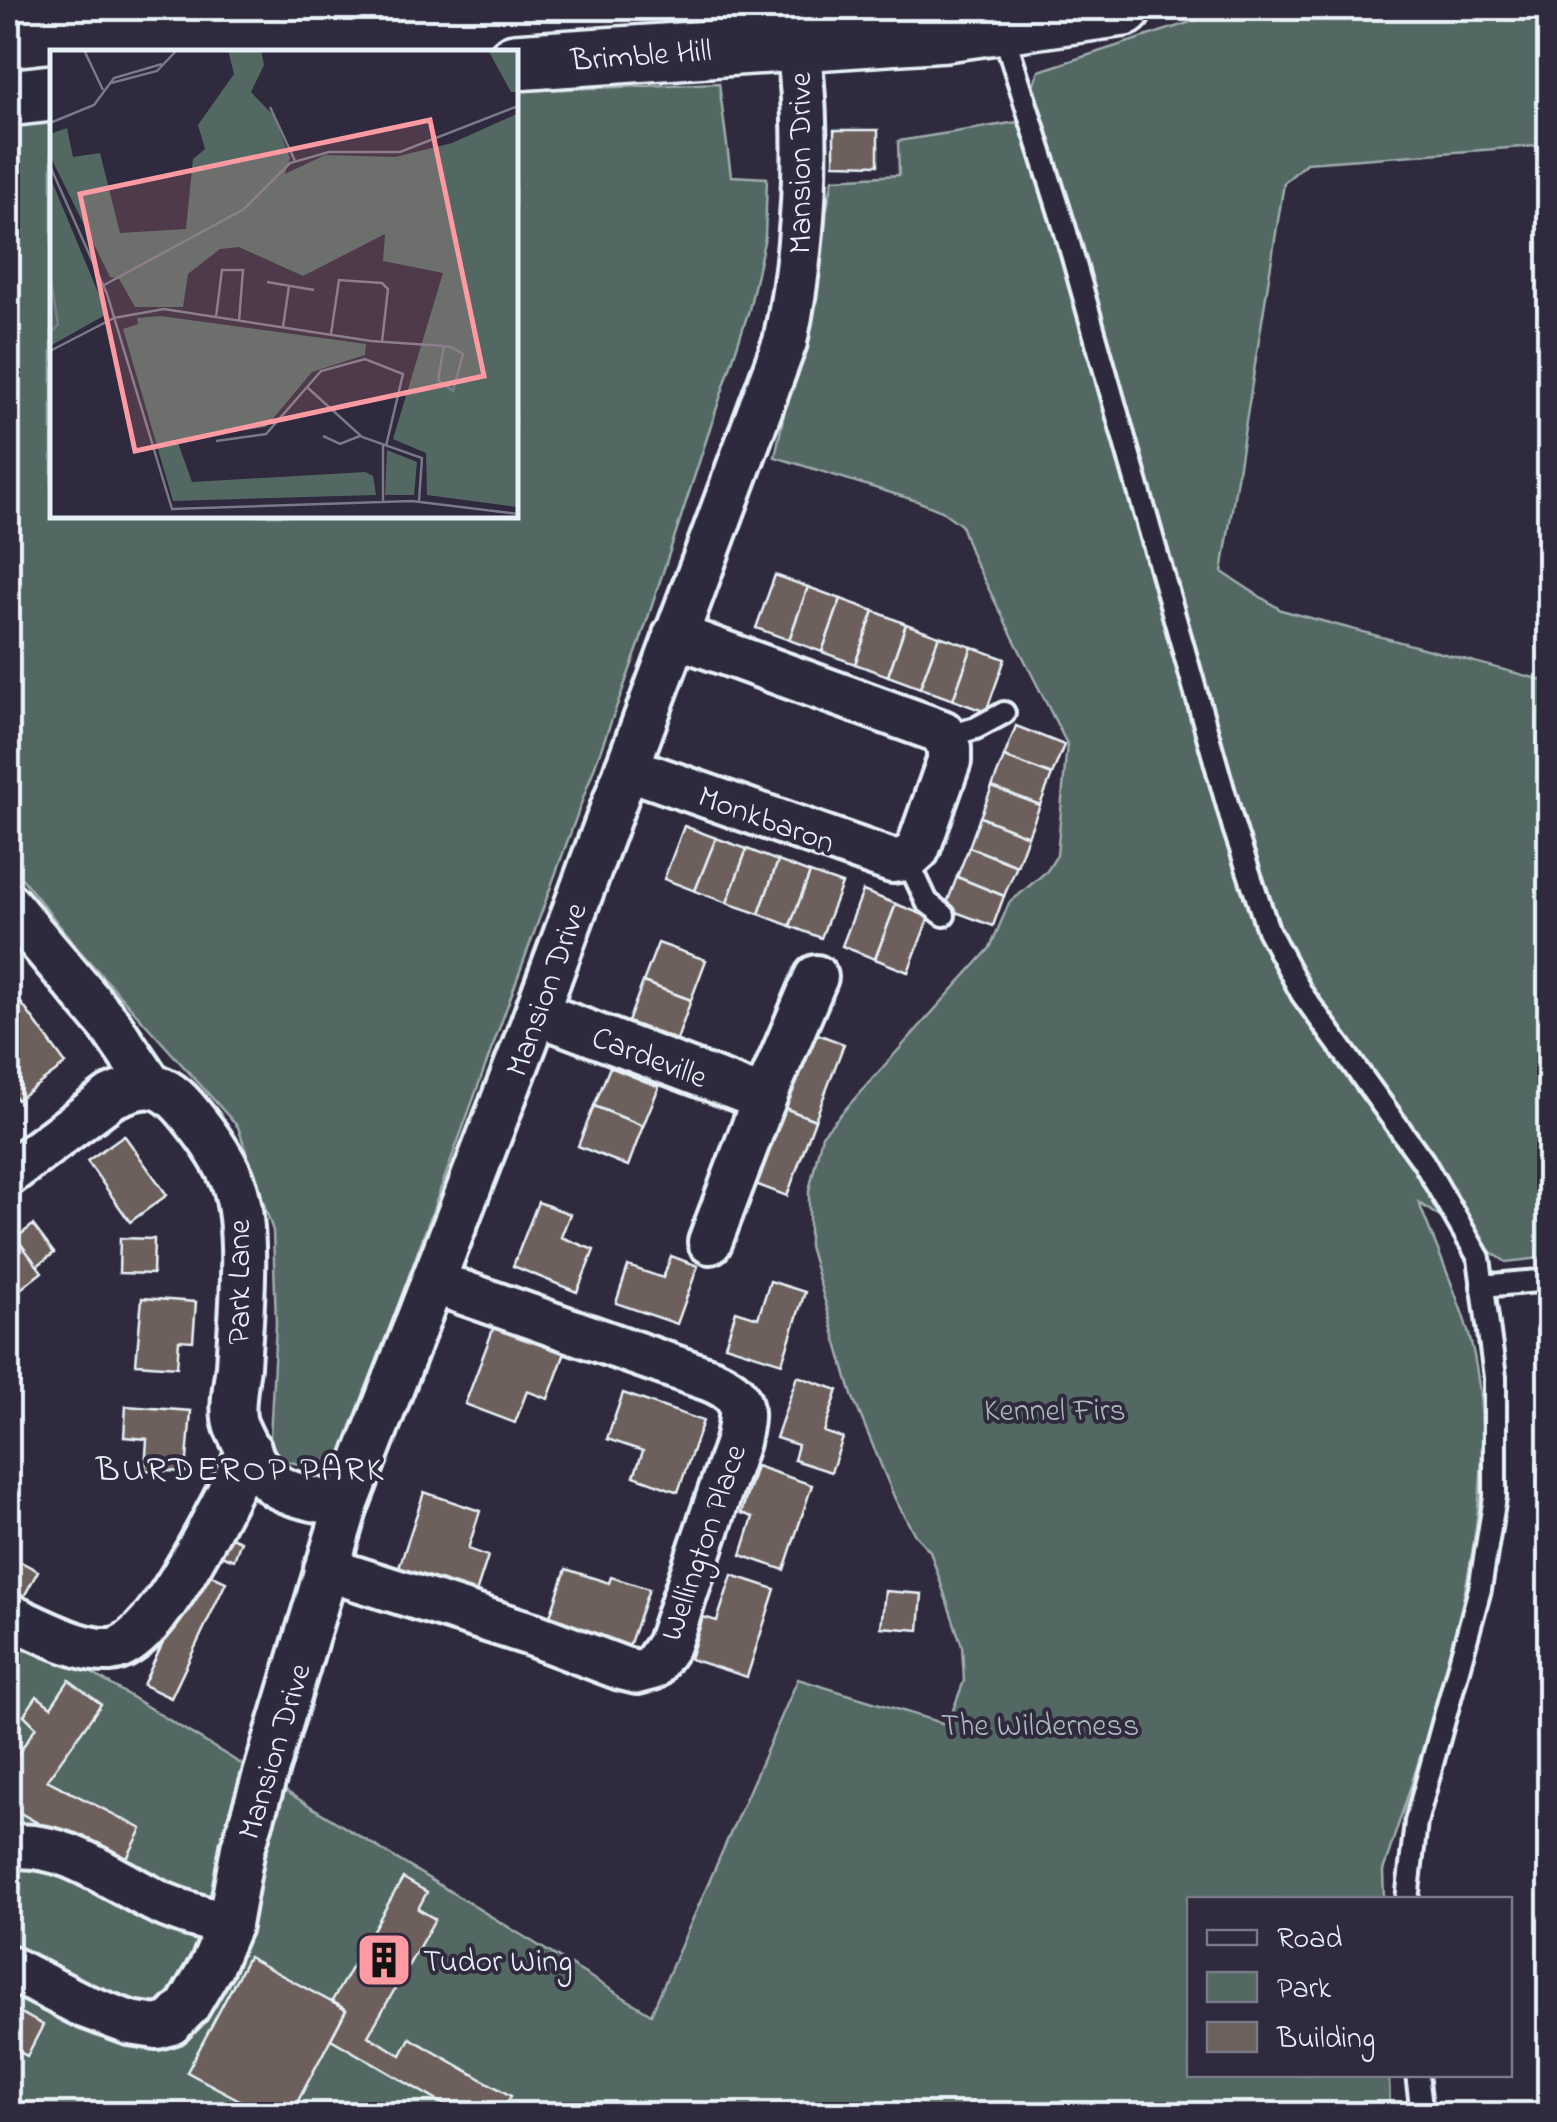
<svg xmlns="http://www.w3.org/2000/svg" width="1557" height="2122" font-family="'Indie Flower',sans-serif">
	<rect width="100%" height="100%" fill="#2f2a3d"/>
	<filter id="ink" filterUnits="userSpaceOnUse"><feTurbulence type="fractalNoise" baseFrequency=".01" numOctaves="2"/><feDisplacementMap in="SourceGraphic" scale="20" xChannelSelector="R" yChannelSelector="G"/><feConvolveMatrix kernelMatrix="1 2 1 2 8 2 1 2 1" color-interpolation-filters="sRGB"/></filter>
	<g filter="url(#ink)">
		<g fill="#536862" stroke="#9eacad" stroke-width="2.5">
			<path d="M1234,8H1549V145L1306,163L1284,183L1222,572L1281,610L1549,682V1257L1506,1262L1419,1203C1435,1245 1455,1287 1468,1331C1515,1495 1434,1714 1383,1871L1384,1899L1190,1900V2074L1389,2075L1390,2114H8V1649L59,1653L651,2014L798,1679L952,1726L953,1710L964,1681L962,1646L930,1551L915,1535L895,1499L852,1395L809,1246V1191L822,1135L990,948L1009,903L1047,871L1057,855L1067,744L973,558L961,525L942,511L917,501L775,457L833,179L899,175L898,141L1017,122L1039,71Z"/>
			<path d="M719,83L731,176L767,178L765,237L749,310L639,645L337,1473L269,1457L276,1324L273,1231L238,1127L79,950L8,861V308L15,257H8V114L52,111V515H515V91Z"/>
		</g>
		<g fill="#6d615c" stroke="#e8f1f8" stroke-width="2.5">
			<path d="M834,130H878V165L834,164Z"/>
			<path d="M775,575L808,587L789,640L756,628Z"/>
			<path d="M808,587L841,599L822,652L789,640Z"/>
			<path d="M841,599L874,611L855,664L822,652Z"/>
			<path d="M874,611L906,624L888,676L855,664Z"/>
			<path d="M906,624L939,636L920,688L888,676Z"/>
			<path d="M939,636L972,647L953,700L920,688Z"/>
			<path d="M972,647L1005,659L986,712L953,700Z"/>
			<path d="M1016,726L1064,745L1052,775L1004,757Z"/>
			<path d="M1004,757L1052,775L1040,805L992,787Z"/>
			<path d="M992,787L1040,805L1028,836L980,817Z"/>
			<path d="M980,817L1028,836L1017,866L969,847Z"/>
			<path d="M684,826L716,838L695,891L664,879Z"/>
			<path d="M716,838L747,849L727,903L695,891Z"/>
			<path d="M969,847L1017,866L1004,896L957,877Z"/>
			<path d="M747,849L778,861L759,914L727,903Z"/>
			<path d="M778,861L810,873L790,926L759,914Z"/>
			<path d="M810,873L842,884L821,938L790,926Z"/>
			<path d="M957,877L1004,896L993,926L945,908Z"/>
			<path d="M863,891L896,904L875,959L842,946Z"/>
			<path d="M896,904L929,917L908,972L875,959Z"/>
			<path d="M658,943L706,960L691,1000L643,982Z"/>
			<path d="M643,982L691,1000L677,1040L628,1022Z"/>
			<path d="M22,1004L66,1064L17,1100L8,1087V1014Z"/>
			<path d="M807,1030L844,1044L815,1120L779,1106Z"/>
			<path d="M610,1067L659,1087L643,1126L594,1106Z"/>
			<path d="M594,1106L643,1126L628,1166L578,1146Z"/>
			<path d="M779,1106L815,1120L787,1196L750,1182Z"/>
			<path d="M124,1135L167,1195L130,1222L87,1161Z"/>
			<path d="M538,1202L570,1214L561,1237L594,1250L577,1292L513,1266Z"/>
			<path d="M33,1225L54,1253L37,1266L16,1238Z"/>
			<path d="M8,1227L42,1272L13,1295L8,1287Z"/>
			<path d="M120,1238L154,1239L153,1274L119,1273Z"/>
			<path d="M671,1256L698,1266L677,1324L616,1303L628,1266L663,1278Z"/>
			<path d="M770,1281L805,1292L782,1363L725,1345L736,1311L758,1318Z"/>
			<path d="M142,1298L196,1302L193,1341L179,1340L177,1367L136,1364Z"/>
			<path d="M495,1324L566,1350L548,1399L527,1391L515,1423L465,1404Z"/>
			<path d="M797,1376L838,1390L824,1432L843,1438L831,1472L794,1460L798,1445L776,1438Z"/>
			<path d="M623,1393L703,1421L678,1492L634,1476L643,1451L607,1439Z"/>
			<path d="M126,1406L191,1411L186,1472L145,1470L147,1439L124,1437Z"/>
			<path d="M756,1466L812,1485L784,1570L741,1555L753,1517L741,1513Z"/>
			<path d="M424,1492L480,1511L468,1549L488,1556L473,1602L396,1577Z"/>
			<path d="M218,1532L241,1541L234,1560L210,1551Z"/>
			<path d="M8,1555L38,1571L22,1600L8,1592Z"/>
			<path d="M198,1569L226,1582L171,1698L143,1685Z"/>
			<path d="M566,1569L609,1583L611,1577L649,1589L627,1652L591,1640L594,1634L549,1619Z"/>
			<path d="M732,1575L775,1589L747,1677L690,1659L703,1617L717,1621Z"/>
			<path d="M885,1591L922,1594L919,1630L881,1627Z"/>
			<path d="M69,1680L101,1704L47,1780L142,1829L121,1870L8,1806V1769L36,1727L24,1715L37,1696L51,1707Z"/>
			<path d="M403,1878L427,1892L418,1909L435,1919L368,2036L401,2055L410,2038L511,2096L500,2114H460L331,2039L346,2010L332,2001Z"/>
			<path d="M248,1957L346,2010L291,2114H266L187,2072Z"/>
			<path d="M8,2006L43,2025L27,2056L8,2045Z"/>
		</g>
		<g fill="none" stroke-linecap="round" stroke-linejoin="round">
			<g stroke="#e8f1f8" stroke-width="28">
				<g id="service">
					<path d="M1002,28L1065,229L1234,828L1268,930L1302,994L1423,1161L1479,1258L1495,1377V1497L1480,1589L1416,1822L1407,1900"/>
					<path d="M945,737L976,728L1004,713"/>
					<path d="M907,859L927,902L944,915"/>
					<path d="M1482,1286L1550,1280"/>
					<path d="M1417,2074L1422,2114"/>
				</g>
			</g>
			<g stroke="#e8f1f8" stroke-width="50">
				<g id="minor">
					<path d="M627,768L892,861L907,859L918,849L949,761V748L942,732L675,635"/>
					<path d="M8,904L110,1025L150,1084"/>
					<path d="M537,1013L764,1099"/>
					<path d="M8,1174L111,1097C152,1078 167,1084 194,1119C210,1139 225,1160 234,1184C250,1231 241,1316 238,1366C236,1383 230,1411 236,1426C245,1446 261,1479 280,1488C299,1498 326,1501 346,1506"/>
					<path d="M710,1242L764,1099L816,977"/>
					<path d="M326,1569L531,1634L621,1668L637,1672L652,1668L668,1645L737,1442C744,1408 746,1395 711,1380L433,1282"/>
					<path d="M8,1615C35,1627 80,1652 110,1650C159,1646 226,1494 250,1451"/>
					<path d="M8,1847C62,1840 108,1877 154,1900C178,1912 204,1918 229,1925"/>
					<path d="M8,1967L84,2006L130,2023L157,2027L171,2023L188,2006L212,1965L229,1925L243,1848L346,1506L526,1041L785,342C806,240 813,110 791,8"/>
				</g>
			</g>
			<g stroke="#e8f1f8" stroke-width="62">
				<g id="secondary">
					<path d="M515,62L946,33L1124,8"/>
					<path d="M8,98L52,93"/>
				</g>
			</g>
			<use href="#service" stroke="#2f2a3d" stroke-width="20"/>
			<use href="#minor" stroke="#2f2a3d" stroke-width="42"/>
			<use href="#secondary" stroke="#2f2a3d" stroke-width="55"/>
		</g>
	</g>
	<defs>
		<g id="building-square" transform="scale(2.875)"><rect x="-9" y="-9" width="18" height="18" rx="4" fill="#ff9aa2" stroke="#2f2a3d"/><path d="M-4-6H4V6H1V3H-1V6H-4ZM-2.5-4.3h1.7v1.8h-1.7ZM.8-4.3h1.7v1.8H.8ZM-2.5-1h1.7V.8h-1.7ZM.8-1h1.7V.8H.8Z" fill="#111"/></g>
	</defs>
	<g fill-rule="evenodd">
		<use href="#building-square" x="384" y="1960"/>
	</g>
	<g text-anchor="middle" stroke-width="8" stroke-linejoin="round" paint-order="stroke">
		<g font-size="32" fill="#e8f1f8" stroke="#2f2a3d">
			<text transform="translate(641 54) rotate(-4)" y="11">Brimble Hill</text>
			<text transform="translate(799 163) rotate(-90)" y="11">Mansion Drive</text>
			<text transform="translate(767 818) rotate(20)" y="11">Monkbaron</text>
			<text transform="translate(545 989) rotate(-70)" y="11">Mansion Drive</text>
			<text transform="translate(650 1056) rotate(21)" y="11">Cardeville</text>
			<text transform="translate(238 1282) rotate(-90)" y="11">Park Lane</text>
			<text transform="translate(702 1542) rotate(-71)" y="11">Wellington Place</text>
			<text transform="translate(273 1751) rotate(-73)" y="11">Mansion Drive</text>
		</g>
		<g font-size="32" fill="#acbabc" stroke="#2f2a3d">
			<text x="1055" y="1420">Kennel Firs</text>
			<text x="1040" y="1735">The Wilderness</text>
		</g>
		<g font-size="32" fill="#e8f1f8" stroke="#2f2a3d" text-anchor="start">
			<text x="423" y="1971">Tudor Wing</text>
		</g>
		<g font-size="35" letter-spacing="2.5" fill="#e8f1f8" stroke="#2f2a3d">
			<text x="241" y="1480">BURDEROP PARK</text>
		</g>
	</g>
	<g transform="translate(50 50)">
		<rect width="468" height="468" fill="#2f2a3d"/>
		<path d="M178,0H211L214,15L201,42L224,66L240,108L235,124L275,105L345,107L402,93L467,64V457L377,445L376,403L343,389L393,223L333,211L335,184L253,226L189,197L170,199L138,224L133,257H85L69,229L60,227L2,110L0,84L17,78L23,107L50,103L70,183L136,179L143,109L155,99L148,75L184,24ZM438,0H467V42H461ZM0,127L57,264L0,296ZM110,266L316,294L315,305L262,322L216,377L127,390L142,432L315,422L323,426L326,445L123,451L73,279L88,274L87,268ZM337,400L367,412L364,445H335Z" fill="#536862"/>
		<path fill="none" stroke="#797a88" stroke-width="2.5" d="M34,0L53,40M61,33L107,21L127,0M220,57L245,111M0,73L44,55L64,28L112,14M0,116L57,244L122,459L362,451L468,464M0,224L8,274L0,283M217,232L264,240M54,235L194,159L240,113L279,102H350L468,56M166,267L172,220H193L189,271M233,277L239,236M281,284L289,230L332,233L338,239L332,292M0,301L64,268L114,259L321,291L394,296L401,297L413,304L403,341L388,330L394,296M258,338L312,387L372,408L369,451M273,386L290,394L310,386M166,391L216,384L271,321L315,309L353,324L336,396M333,451V395"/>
		<path fill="#ff9aa2" fill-opacity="0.15" stroke="#ff9aa2" stroke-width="5" d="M380,70L434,326L85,401L30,144Z"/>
		<rect width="468" height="468" fill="none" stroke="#e8f1f8" stroke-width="5"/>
	</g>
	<rect width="1557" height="2122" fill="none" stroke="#2f2a3d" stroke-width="40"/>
	<rect x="20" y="20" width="1517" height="2082" fill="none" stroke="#e8f1f8" stroke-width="4" filter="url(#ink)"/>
	<rect x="1187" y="1897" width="325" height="180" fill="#2f2a3d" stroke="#797a88" stroke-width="2.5"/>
	<rect x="1207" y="1930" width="50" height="15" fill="#2f2a3d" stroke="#797a88" stroke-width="2.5"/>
	<text x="1277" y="1947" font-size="30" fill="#e8f1f8">Road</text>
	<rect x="1207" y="1972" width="50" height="30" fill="#536862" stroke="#797a88" stroke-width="2.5"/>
	<text x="1277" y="1997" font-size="30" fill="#e8f1f8">Park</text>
	<rect x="1207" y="2022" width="50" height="30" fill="#6d615c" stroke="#797a88" stroke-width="2.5"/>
	<text x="1277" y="2047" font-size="30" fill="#e8f1f8">Building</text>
</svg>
